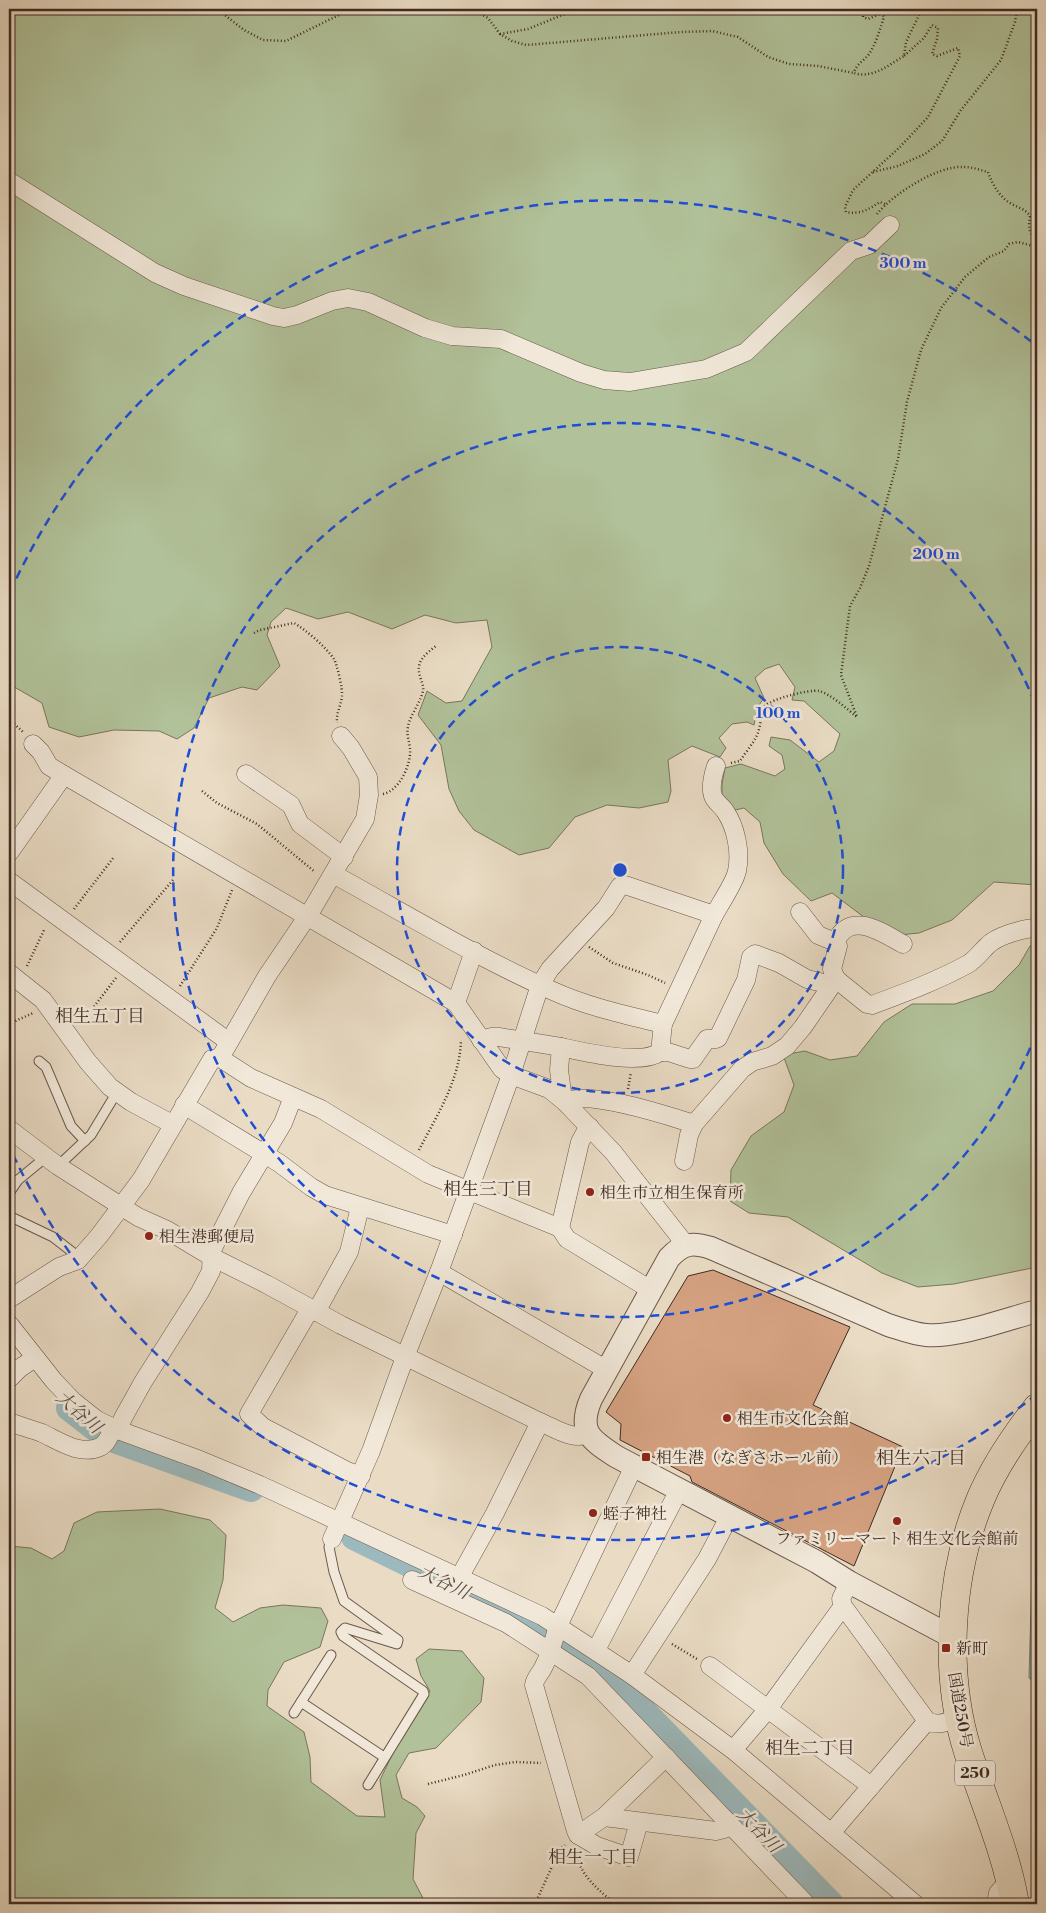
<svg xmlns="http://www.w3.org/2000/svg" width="1046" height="1913" font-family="'Libre Bodoni','Noto Serif JP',serif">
	<rect width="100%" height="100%" fill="#e9dbc4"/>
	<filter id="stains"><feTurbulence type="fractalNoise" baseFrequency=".004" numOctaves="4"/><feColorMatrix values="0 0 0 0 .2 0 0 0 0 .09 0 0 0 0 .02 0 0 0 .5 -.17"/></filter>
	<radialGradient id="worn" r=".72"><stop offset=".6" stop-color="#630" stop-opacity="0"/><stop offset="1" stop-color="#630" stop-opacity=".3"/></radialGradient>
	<g fill="#b1c199" stroke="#79765d">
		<path d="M9,9H1037V885L994,882L952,920L919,933L889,936L832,893L811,901L783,874L764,843L760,822L744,808L735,810L722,799V784L725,768L741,764L775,776L785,769L782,755L769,746L771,737L790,740L819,762L834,751L840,734L804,701L792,700L795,687L779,664L765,669L755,678L764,698L757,708L754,725L747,722L732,724L719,738L726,748L720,757L692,746L668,760L671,791L668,802L639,808L607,805L575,817L549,848L519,855L474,830L459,811L449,789L441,745L418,715L427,691L446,703L462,701L492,647L487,620L456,623L425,615L392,629L348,612L318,619L286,608L271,622L267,635L280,666L257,690L242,687L209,698L194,728L177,739L159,731L114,730L79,737L49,727L42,703L16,688L9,686V549L11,515L9,513Z"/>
		<path d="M1037,944V1267L954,1284L918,1287L882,1273L788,1217L749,1213L730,1201L731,1170L751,1136L784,1112L794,1085L783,1055L805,1051L830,1060L857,1056L884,1022L912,1004H955L993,991L1019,965L1030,946Z"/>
		<path d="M160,1509L210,1520L226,1535L223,1580L215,1608L233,1622L260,1608L283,1605L321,1608L328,1621L320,1647L284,1662L268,1690L267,1706L304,1732L310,1757L311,1782L357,1816L385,1817L380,1780L394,1751L430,1691L421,1676L416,1659L429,1649L462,1651L484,1678L481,1702L436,1748L409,1753L396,1775L402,1798L417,1807L425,1816L416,1833L413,1879L426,1904H9V1546L31,1548L52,1559L64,1551L74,1523L97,1512Z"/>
	</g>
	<path fill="#9cb9bd" stroke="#78807f" d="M1037,1564V1683L1029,1678L1032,1571Z"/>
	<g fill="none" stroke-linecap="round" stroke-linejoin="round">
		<path stroke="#6e726f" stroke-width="1" d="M1037,1575L1034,1674L1037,1677"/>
		<g stroke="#9cb9bd" stroke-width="26">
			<path d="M69,1408L100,1432L117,1441L251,1489"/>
			<path d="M354,1537L549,1633L627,1694L831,1904"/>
		</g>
	</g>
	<path fill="#d5a281" stroke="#412b21" d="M713,1270L850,1327L813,1405L903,1447L854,1566L692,1482L690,1476L620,1440L621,1424L606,1412L688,1276Z"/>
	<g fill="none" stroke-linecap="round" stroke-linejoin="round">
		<g stroke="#6b574a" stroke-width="11">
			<g id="service">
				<path d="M39,1061L46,1067L71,1126L85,1141"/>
				<path d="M58,1166L91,1135L117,1092"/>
				<path d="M9,1193L18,1180L46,1157"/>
				<path d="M9,1216L53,1237L80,1258"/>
				<path d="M332,1539L329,1547L334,1572L344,1601L398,1640L397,1644L345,1628L341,1632L343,1636L423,1691L424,1694L368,1785"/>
				<path d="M301,1702L331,1655"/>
				<path d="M294,1713L301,1702L384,1757"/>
			</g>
		</g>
		<g stroke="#6b574a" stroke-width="19">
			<g id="minor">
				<path d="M9,181L155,273L184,286L273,316L284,318L297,315L332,301L348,298L368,302L425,328L452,336L501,339L581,373L604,380L630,382L706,369L746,352L851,251L869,245L890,225"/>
				<path d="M33,744L41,752L49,766L64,775"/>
				<path d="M246,774L291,805L300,824L344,857"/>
				<path d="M9,853L64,775L456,1003L502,1069L511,1075L549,1089L565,1102L613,1152L686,1245"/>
				<path d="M333,874C406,914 478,958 553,991C588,1007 626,1015 663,1024"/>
				<path d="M9,881L229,1042"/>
				<path d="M835,942C851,910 881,932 903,944"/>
				<path d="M9,973L43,1000L88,1062L110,1087L131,1102L172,1124"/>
				<path d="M836,979L867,1004L872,1005C904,993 937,981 968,964C975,960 981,952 987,946C996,936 1024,928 1037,928"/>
				<path d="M456,1003L474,951"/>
				<path d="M481,1040L491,1037H499L561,1047L559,1070L562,1092L559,1096"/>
				<path d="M561,1047C584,1052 641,1066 660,1052L663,1024L714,915"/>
				<path d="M660,1052H668L690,1059H693L707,1039H716L718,1038L746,980L751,957L755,954L779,963L807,979L831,985"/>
				<path d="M220,1058L267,976L311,911L365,819L369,795L368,777L351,748L341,736"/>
				<path d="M565,1102C588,1089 668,1116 694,1124"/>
				<path d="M184,1105L279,1163L311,1187L325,1195L453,1235"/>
				<path d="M9,1129L58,1166L138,1217L167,1230L212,1257L266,1284L341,1325L540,1422C555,1428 573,1441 589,1434"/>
				<path d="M684,1161L689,1135L694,1124L742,1069L752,1062L772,1056L787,1046L803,1027L836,979L832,969L838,946L835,942L818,935L800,912"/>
				<path d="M560,1228L580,1142L586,1131L590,1127"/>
				<path d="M439,1272L607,1370"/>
				<path d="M9,1299L59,1267L78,1260L99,1236L141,1180L212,1059L220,1058L251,1078L321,1109L428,1174L560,1228L567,1239L651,1290"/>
				<path d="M310,1309L249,1414L263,1427L347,1471L361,1476"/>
				<path d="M316,1312L349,1252L360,1207"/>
				<path d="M9,1324L54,1381L73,1401L97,1420L118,1430L200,1460L260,1485L542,1616L632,1675L733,1750L915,1904"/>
				<path d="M9,1379L20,1368L35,1358"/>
				<path d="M9,1422C20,1426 31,1429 42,1433C59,1441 80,1456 100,1447C107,1444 110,1434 114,1428"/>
				<path d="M118,1430L123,1418L143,1382L200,1292L211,1271L212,1250L241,1193L283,1123L293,1097"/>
				<path d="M634,1466L558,1626C554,1640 550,1655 543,1668C540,1674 535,1678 534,1685L576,1831L578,1835L604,1817L716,1831L724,1829L730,1824"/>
				<path d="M332,1539L371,1451L405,1357L439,1272L511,1075L540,985L550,969L606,908L620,886L625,885L714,915C720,904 735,882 737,871C741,852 736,827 725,811C722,806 715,802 713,796C710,787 713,775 716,766"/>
				<path d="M459,1578L495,1513L540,1422"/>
				<path d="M412,1580L506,1623L588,1676L806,1904"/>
				<path d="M849,1582L841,1599L843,1606L927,1721C938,1727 949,1721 960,1718"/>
				<path d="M596,1650L679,1490"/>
				<path d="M710,1666L871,1786"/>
				<path d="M632,1675L707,1559L729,1517"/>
				<path d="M733,1750L768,1709L843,1606"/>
				<path d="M604,1817L666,1757"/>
				<path d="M831,1833L927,1721"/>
				<path d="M578,1835L597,1846L629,1857L639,1822"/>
				<path d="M996,1904L998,1893L1010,1879"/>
			</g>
		</g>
		<g stroke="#6b574a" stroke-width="24">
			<path id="tertiary" d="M954,1638L849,1582L817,1562L617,1457C591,1440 577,1432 591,1399L669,1258C683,1243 692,1242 711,1248L888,1325C901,1329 913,1334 926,1335C956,1338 1007,1319 1037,1311"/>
		</g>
		<g stroke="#412b21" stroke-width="29">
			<path id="trunk" d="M1015,1904C1006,1851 984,1803 968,1752C943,1673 949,1574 981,1498C995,1465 1015,1436 1037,1408"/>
		</g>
		<g stroke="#412b21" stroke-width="2.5" stroke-dasharray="1 2.5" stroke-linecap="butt">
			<path d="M217,9L244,30L263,40L286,41L343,13L357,9"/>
			<path d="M471,9L488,18L500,34L512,41L526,45L681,32L712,31L738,37L768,57L789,64L818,66L854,73"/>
			<path d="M863,9V17L868,19L882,13L884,17C880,29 876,44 869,54C864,61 856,64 854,73C872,79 889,65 904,56L906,42L922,9"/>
			<path d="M500,34L528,29L577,9"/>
			<path d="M873,172L898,166L925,154L942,141L961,110L1001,60L1015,22L1017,9"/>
			<path d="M885,204L880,202C869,209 860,215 846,212L845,207L853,190L900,147L928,117L960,56L958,48L937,56L932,54L937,39L938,28L932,25L924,38L904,56"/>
			<path d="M877,214C893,194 938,165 964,167C972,167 980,170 988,172C992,183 997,193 1007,201C1015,207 1025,208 1030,216C1029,226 1027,232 1037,239"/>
			<path d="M254,633L260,630L294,623C306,630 326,647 334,659C337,664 343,690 342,696C341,706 336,713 337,723"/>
			<path d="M9,719L23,732"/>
			<path d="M731,763L740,761C745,753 753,744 757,735C761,727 761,712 765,706C771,699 810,689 819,691C831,694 848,710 857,717L841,675L850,606L860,588L869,566L898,459L907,402L921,350L941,308L965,277L989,257L1004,251L1009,244L1018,242L1037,247"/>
			<path d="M202,791L217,803L257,824L315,872"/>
			<path d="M383,794C399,791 411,765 410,750C410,743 406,735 408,727C410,715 420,704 423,691C424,686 421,681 420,676C415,661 426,654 437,645"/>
			<path d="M74,909L114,857"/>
			<path d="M120,942L173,880"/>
			<path d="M589,947L613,963L648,975L665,983"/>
			<path d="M27,966L45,928"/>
			<path d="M180,986L217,928L232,890"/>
			<path d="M79,1021L89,1013L116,978"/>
			<path d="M9,1024L33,1013"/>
			<path d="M628,1089L631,1072"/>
			<path d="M419,1150C437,1115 460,1080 461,1040"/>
			<path d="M672,1644L697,1659"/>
			<path d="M428,1784L464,1775L495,1765L516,1762L541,1763"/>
			<path d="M577,1853C579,1875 599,1890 615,1904"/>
			<path d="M535,1904L560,1849L565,1845"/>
		</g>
		<use href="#service" stroke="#f1e8d9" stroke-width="9"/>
		<use href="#minor" stroke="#f1e8d9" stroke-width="18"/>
		<use href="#tertiary" stroke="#f1e8d9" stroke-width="22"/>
		<use href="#trunk" stroke="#e9dbc4" stroke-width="28"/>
	</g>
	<g fill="none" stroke="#1d4ed8" stroke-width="2.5" stroke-dasharray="9 6">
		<circle cx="620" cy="870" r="223"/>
		<path d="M1036 1034A447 447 0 1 1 1036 706"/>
		<path d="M1037 1394A670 670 0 0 1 10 1148M10 592A670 670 0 0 1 1037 346"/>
	</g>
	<g fill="#8f2418" stroke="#f1e8d9" stroke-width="2">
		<circle cx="590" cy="1192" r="5"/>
		<circle cx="149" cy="1236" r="5"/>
		<circle cx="727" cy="1418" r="5"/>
		<rect x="641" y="1452" width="10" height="10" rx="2.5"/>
		<circle cx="593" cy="1513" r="5"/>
		<circle cx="897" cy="1521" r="5"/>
		<rect x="941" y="1643" width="10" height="10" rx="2.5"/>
	</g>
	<g text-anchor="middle" stroke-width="5" stroke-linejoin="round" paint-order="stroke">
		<rect fill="#f1e8d9" stroke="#766458" stroke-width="1" x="955" y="1760.5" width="40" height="25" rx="4"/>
		<g font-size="15" font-weight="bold" fill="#412b21">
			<text x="975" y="1778">250</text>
		</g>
		<g font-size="16" fill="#412b21" stroke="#f1e8d9" text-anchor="start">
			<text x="600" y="1198">相生市立相生保育所</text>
			<text x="159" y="1242">相生港郵便局</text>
			<text x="737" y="1424">相生市文化会館</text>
			<text x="656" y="1463">相生港（なぎさホール前）</text>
			<text x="603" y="1519">蛭子神社</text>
			<text x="897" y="1544" text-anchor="middle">ファミリーマート 相生文化会館前</text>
			<text x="956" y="1654">新町</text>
		</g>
		<g font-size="16" fill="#412b21" stroke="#f1e8d9">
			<text transform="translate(961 1710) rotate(80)" y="6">国道250号</text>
		</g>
		<g font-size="18" fill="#412b21" stroke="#f1e8d9">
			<text x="100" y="1022">相生五丁目</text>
			<text x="488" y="1195">相生三丁目</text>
			<text x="921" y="1464">相生六丁目</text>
			<text x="810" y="1754">相生二丁目</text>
			<text x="593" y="1863">相生一丁目</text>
		</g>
		<g font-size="18" font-style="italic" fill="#584e48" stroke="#f1e8d9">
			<text transform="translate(79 1412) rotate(41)" y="6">大谷川</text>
			<text transform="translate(444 1582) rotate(26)" y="6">大谷川</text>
			<text transform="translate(759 1830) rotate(46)" y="6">大谷川</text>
		</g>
	</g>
	<circle cx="620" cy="870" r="8" fill="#1d4ed8" stroke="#f1e8d9" stroke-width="2.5"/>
	<g font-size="15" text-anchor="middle" font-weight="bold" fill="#1d4ed8" stroke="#f1e8d9" stroke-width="5" stroke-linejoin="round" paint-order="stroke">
		<text x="903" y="268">300 m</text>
		<text x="936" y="559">200 m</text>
		<text x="778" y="718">100 m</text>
	</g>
	<rect width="1046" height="1913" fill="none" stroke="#e9dbc4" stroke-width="30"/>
	<rect x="10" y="10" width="1026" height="1893" fill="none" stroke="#412b21" stroke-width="2.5"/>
	<rect x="15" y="15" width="1016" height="1883" fill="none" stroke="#412b21"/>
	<rect width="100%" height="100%" filter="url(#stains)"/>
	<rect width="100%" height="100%" fill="url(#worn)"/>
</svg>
